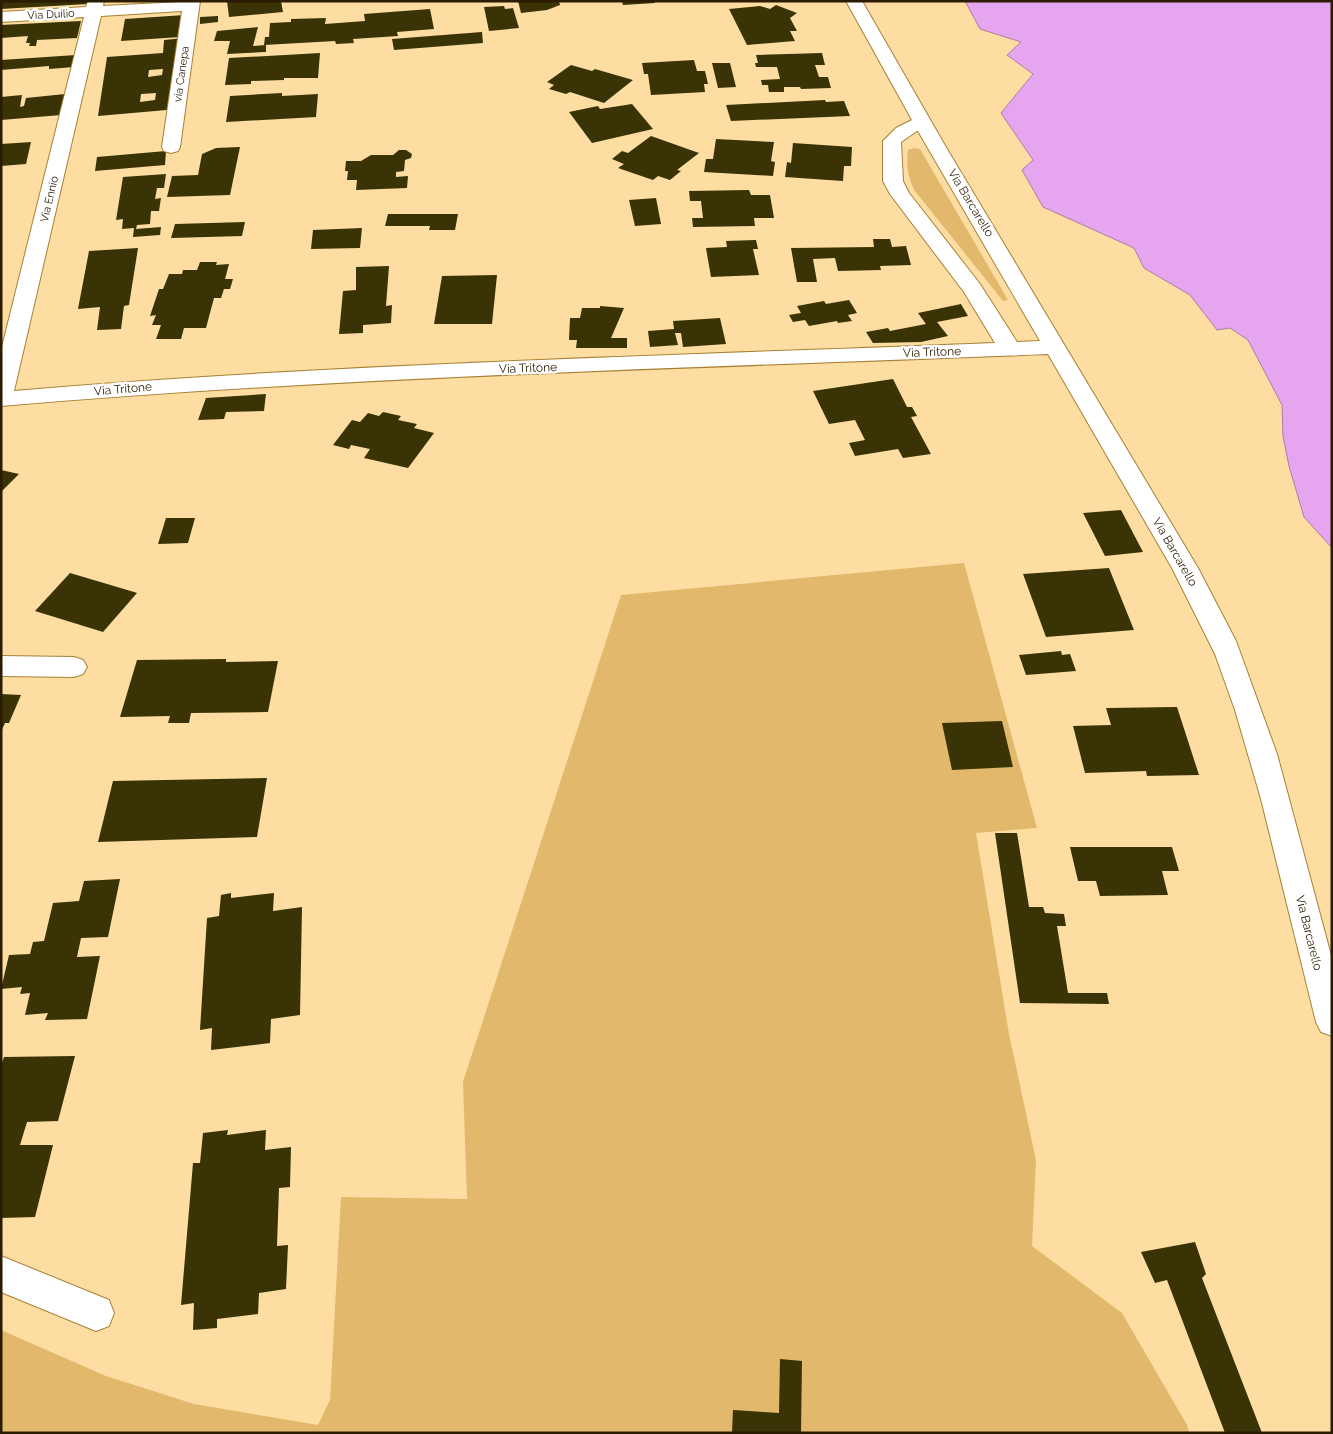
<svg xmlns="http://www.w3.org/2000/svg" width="1333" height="1434" font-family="Raleway,sans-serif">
	<rect width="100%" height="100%" fill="#fedda2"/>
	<g fill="#e1b86c">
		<path d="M914,148L920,149L1008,300L1003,301L915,191C908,179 906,164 908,150Z"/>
		<path d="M964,563L1037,828L976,833L1009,1034L1036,1160L1032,1246L1122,1313L1187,1425L1189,1433H1V1330L106,1376L194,1404L318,1425L330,1400L341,1197L467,1199L463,1082L621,595Z"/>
	</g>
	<path fill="#e5a5ef" stroke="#ad7ca7" d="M965,1H1332V548L1304,517L1289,466L1283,436L1282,405L1248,340L1230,328L1217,330L1190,295L1144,268L1134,248L1043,207L1022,170L1033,160L1001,113L1033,74L1007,55L1021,42L980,29Z"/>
	<g fill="#393305" fill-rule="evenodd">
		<path d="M1,1H89L88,4L1,9Z"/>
		<path d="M227,1H281L283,12L229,17Z"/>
		<path d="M518,1H559L560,5L547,10L521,13Z"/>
		<path d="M622,1H655V3L623,5Z"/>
		<path d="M776,5L797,13L790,18L797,31H790L795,41L747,45L729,9L760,6L770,9Z"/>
		<path d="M504,6L505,9L513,8L519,28L489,31L484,7Z"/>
		<path d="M430,9L434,29L397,32L398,36L353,39L354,43L336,44L335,41L264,45L265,37H269L270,23L291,22V19L326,18L325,24L365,21L364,14Z"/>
		<path d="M185,15L180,37L121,41L125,19Z"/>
		<path d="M218,16V22L200,24V17Z"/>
		<path d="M81,21L77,38L37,40L36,46H29L30,43H26L28,36L1,38V25Z"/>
		<path d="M258,27L253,46L266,45V52L227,54L230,41H214L217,31Z"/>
		<path d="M482,32L483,43L394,50L392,39Z"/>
		<path d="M184,38L178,109L98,116L107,57L163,53L164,40ZM163,69L162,75L148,77L149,70ZM156,93L155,100L140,102L141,94Z"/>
		<path d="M320,53L318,78H284V80L251,81V84L225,85L229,58Z"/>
		<path d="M822,53L825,65H815L819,77H828L831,88L801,89L800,87H784V92H769L768,85H762L761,80L780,79L777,67H756L755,63H758L756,55Z"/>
		<path d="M76,55L74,67L49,69V66L1,70V60Z"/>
		<path d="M694,60L697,71H705L708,84H704L705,92L651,95L648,74H644L642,63Z"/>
		<path d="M712,63H730L736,87L718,88Z"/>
		<path d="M571,65L592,71L595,69L633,80L604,103L570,92L566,94L549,89L554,85L547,82Z"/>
		<path d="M282,93V96L318,94L316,117L226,122L230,96Z"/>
		<path d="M65,94L61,115L1,120V97L22,95L20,107L24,106L26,98Z"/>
		<path d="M825,100L826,102L844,101L850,116L731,121L726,105Z"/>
		<path d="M632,104L653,129L592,143L569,112L598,106L600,109Z"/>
		<path d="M651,136L699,153L677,170L681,171L670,180L658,176L653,180L618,168L624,164L612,159L622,151L628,153Z"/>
		<path d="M716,139L774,142L771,161L775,162L773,176L704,172L706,159H713Z"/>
		<path d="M31,142L26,164L1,166V144Z"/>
		<path d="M793,143L852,147L851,166H844L843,181L785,177L787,162L791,163Z"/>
		<path d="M240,147L230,195L167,197L172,176L198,175L202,154L216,148Z"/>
		<path d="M399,150H406L412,154L411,158L405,160L404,171L396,172V177L408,176L407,188L356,190L357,180H347L348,171H345L346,161H361L371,155H393Z"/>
		<path d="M166,151L165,165L95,171L97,157Z"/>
		<path d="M166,174L164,188H157L155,199L161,198L159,211H151L150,224L137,225L136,229L161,227L160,235L133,237L134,228L122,229L123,219L116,220L123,177Z"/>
		<path d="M749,190L751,195H770L774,218H754L755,226L693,227L692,218H703L701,201H690L689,191Z"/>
		<path d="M656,198L661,224L635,226L629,200Z"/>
		<path d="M388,214H458L455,230H429L430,226H385Z"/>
		<path d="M245,222L242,236L171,238L175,224Z"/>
		<path d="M362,228L360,248L311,249L313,230Z"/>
		<path d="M873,239H890L892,247L906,246L911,265L880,266L881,270L838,271L835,258L813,259L817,282H797L791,248L874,247Z"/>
		<path d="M756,240L758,249H753L759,275L711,277L706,248L727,247L726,241Z"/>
		<path d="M138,248L129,305L124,306L121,329L97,330L100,307L78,309L89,251Z"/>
		<path d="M200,262H217L216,265L229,264L225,279H233L230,289H224L221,298H214L206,328H184L181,339H156L161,325H152L156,315L150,316L159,289H163L169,274H182L183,270H197Z"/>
		<path d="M389,266L386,306L392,305L391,323L363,325V333L339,334L343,291L356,290V267Z"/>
		<path d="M497,275L492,324H434L442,276Z"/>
		<path d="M849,300L857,313L848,315L852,321L838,323L837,321L809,326L805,320L793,322L789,315L801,313L797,306L824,301L826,304Z"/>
		<path d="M961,304L968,316L937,322L948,336L921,342L873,343L866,332L888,328L890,331L926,324L918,313Z"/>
		<path d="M600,306L624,308L611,338H627V348H576L577,340H569L570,318H580L582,308H600Z"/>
		<path d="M720,318L726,344L683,347L681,333H675L678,345L650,347L648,331L674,329L673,321Z"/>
		<path d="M893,379L907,407H912L917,416L911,417L931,454L903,458L898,449L855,456L849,443L865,440L855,420L829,424L813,391Z"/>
		<path d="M266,394L264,411L226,412L224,419L198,420L206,398Z"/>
		<path d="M383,412L401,416L398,420L417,424L414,428L434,433L408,468L364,458L370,449L351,445L349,449L333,445L352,420L360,422L368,413L379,416Z"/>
		<path d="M1,470L19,474L1,492Z"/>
		<path d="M1121,510L1143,552L1105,556L1083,513Z"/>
		<path d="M166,518H195L188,543L158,544Z"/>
		<path d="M1109,568L1134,630L1046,637L1023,574Z"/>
		<path d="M70,573L134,592L137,593L103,632L35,611Z"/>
		<path d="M1061,651L1062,655L1070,654L1076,671L1026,675L1019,655Z"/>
		<path d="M226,659V662L278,661L268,712L191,713L189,723H168L170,716L120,717L137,660Z"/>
		<path d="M1,694L21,695L9,723H5L1,732Z"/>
		<path d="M1177,707L1199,775L1147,776L1146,771L1085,773L1073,726L1111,725L1106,708Z"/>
		<path d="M1002,721L1013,767L952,770L942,723Z"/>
		<path d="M267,778L257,837L98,842L113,781Z"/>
		<path d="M995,833H1017L1029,907H1043L1045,913L1064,914L1066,926H1057L1068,993H1107L1109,1004L1020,1003Z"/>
		<path d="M1070,847H1172L1179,871H1162L1168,895L1100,896L1096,881H1078Z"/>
		<path d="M120,879L108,937L81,938L77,957L100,956L87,1019L45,1020L48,1013L25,1015L30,993L20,994L22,987L1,989L9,955L30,954L33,942L44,941L53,903L79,901L84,881Z"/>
		<path d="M231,893V898L274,893L273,911L302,907L300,1015L271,1019L270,1043L211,1050L212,1028L200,1030L207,918L219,916L221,895Z"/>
		<path d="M75,1056L58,1121L27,1122L20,1145H53L35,1217L1,1218V1066L4,1057Z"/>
		<path d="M228,1130L227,1135L266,1130L265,1150L291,1147L290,1187L279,1188L277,1246L288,1245L286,1289L259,1293L258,1314L217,1319V1328L193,1330L194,1303L181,1305L193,1163H200L203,1133Z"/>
		<path d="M1195,1242L1206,1274L1202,1278L1262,1433H1225L1167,1280L1155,1283L1141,1252Z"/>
		<path d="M780,1359L802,1361L801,1433H732L733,1410L779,1413Z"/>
	</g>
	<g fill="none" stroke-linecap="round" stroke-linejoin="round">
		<g stroke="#a68034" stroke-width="2">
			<g id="street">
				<path d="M88,1H104L103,6L200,1L180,147L178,151L171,153L164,151L162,147L182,11L101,16L14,391C340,363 668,356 995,343L964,292L890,194L883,181V141L896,128L912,120L846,1H862L947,149L1198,568L1236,641L1277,754L1332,959V1036L1321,1032L1316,1022L1261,799L1235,710L1215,654L1172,568L1048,354C699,368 349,376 1,406V351L84,17L1,22V12L86,7ZM917,131H918L1040,341L1017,342L980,284L909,193L903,181L901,142Z"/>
				<path d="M1,656L74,657L83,660L87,667L83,674L74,677L1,676Z"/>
				<path d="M1,1256L109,1300L114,1313L109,1326L96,1331L1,1292Z"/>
			</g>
		</g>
		<use href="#street" fill="#fff" fill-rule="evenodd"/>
	</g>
	<g text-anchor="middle" stroke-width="5" stroke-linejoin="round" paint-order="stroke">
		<g font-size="11" fill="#2b1b00" stroke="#fff">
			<text transform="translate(51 14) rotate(-3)" y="4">Via Duilio</text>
			<text transform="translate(181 74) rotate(-82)" y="4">via Canepa</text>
			<text transform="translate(49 199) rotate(-77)" y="4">Via Ennio</text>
		</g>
		<g font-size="12" fill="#2b1b00" stroke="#fff">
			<text transform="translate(971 203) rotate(59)" y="4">Via Barcarello</text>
			<text transform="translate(932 352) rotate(-2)" y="4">Via Tritone</text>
			<text transform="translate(528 368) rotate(-2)" y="4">Via Tritone</text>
			<text transform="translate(123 389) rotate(-5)" y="4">Via Tritone</text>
			<text transform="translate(1175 552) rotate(60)" y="4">Via Barcarello</text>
			<text transform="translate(1309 933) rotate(76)" y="4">Via Barcarello</text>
		</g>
	</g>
	<rect width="1333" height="1434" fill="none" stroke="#2b1b00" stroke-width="5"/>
</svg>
